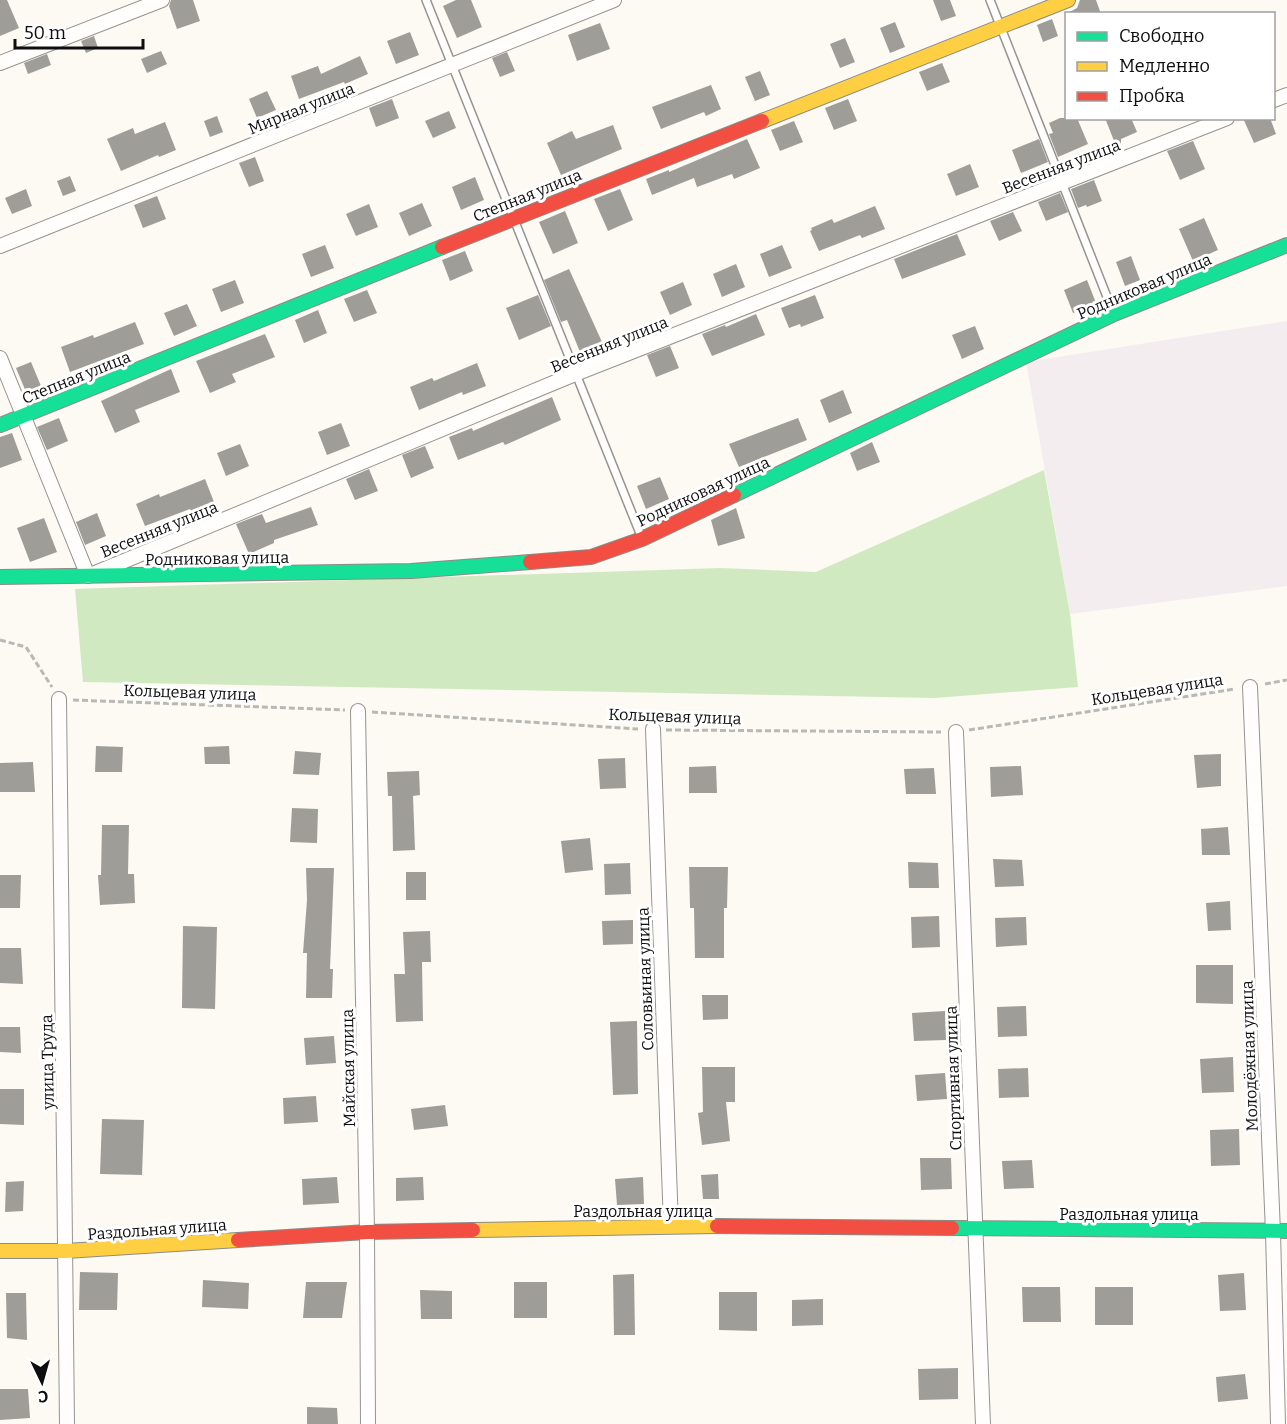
<svg xmlns="http://www.w3.org/2000/svg" width="1287" height="1424" font-family="Bitter,serif">
	<rect width="100%" height="100%" fill="#fcfaf2"/>
	<path fill="#f4edef" d="M1287,321V586L1070,614L1026,362Z"/>
	<path fill="#d1e9c0" d="M1044,470L1070,614L1078,687L935,698L83,682L75,589L720,568L816,572Z"/>
	<g fill="#9f9d98">
		<path d="M0,0H7L19,28L0,36Z"/>
		<path d="M171,0H193L200,21L177,29L169,6Z"/>
		<path d="M456,0H471L482,27L457,38L443,6Z"/>
		<path d="M933,0H950L956,16L941,21Z"/>
		<path d="M1080,0H1096L1101,14H1066L1077,8Z"/>
		<path d="M1052,19L1058,36L1043,42L1037,25Z"/>
		<path d="M895,22L905,47L890,53L880,28Z"/>
		<path d="M600,23L610,49L577,61L568,35Z"/>
		<path d="M410,32L419,55L396,64L387,41Z"/>
		<path d="M94,36L98,48L86,53L81,41Z"/>
		<path d="M845,38L855,62L840,68L830,44Z"/>
		<path d="M161,51L167,64L147,73L141,59Z"/>
		<path d="M507,52L515,71L500,77L492,58Z"/>
		<path d="M47,54L51,65L28,74L24,63Z"/>
		<path d="M360,56L368,74L345,84L344,82L299,99L291,76L318,66L321,74Z"/>
		<path d="M942,63L950,82L927,91L919,72Z"/>
		<path d="M760,71L770,95L755,101L745,77Z"/>
		<path d="M711,85L721,109L706,116L704,112L661,129L652,107Z"/>
		<path d="M267,91L276,110L257,118L249,99Z"/>
		<path d="M392,99L399,118L376,127L369,108Z"/>
		<path d="M848,99L857,121L834,130L825,108Z"/>
		<path d="M449,111L456,128L433,138L425,121Z"/>
		<path d="M217,116L223,132L210,137L204,121Z"/>
		<path d="M1060,118H1077L1088,144L1058,157L1049,134L1053,133L1049,123Z"/>
		<path d="M1105,118H1131L1137,132L1121,139V150L1118,151Z"/>
		<path d="M1243,118H1270L1276,134L1254,143Z"/>
		<path d="M794,121L803,142L780,151L771,130Z"/>
		<path d="M165,122L176,150L159,157L158,155L121,171L107,139L133,128L135,134Z"/>
		<path d="M613,125L622,149L561,175L547,143L572,131L576,139Z"/>
		<path d="M747,139L760,168L734,179L732,174L697,187L694,178L652,195L646,179L669,170V172Z"/>
		<path d="M1039,139L1048,162L1021,173L1012,150Z"/>
		<path d="M1193,141L1205,169L1180,180L1167,151Z"/>
		<path d="M255,157L264,181L249,187L239,163Z"/>
		<path d="M970,164L979,187L956,196L947,174Z"/>
		<path d="M70,176L76,191L63,196L57,181Z"/>
		<path d="M475,177L484,200L461,210L452,187Z"/>
		<path d="M1094,180L1102,201L1087,207L1086,205L1078,208L1071,189Z"/>
		<path d="M26,189L32,206L12,214L5,198Z"/>
		<path d="M620,189L633,220L608,231L594,199Z"/>
		<path d="M1060,193L1068,212L1046,221L1038,202Z"/>
		<path d="M157,196L166,219L143,228L134,205Z"/>
		<path d="M422,203L432,226L409,236L399,213Z"/>
		<path d="M369,204L378,227L356,236L346,214Z"/>
		<path d="M875,206L885,229L862,238L860,235L819,251L810,231L812,230L811,228L832,219L834,223Z"/>
		<path d="M565,211L578,243L553,254L539,222Z"/>
		<path d="M1013,212L1022,231L999,241L990,221Z"/>
		<path d="M1204,218L1218,250L1193,261L1179,229Z"/>
		<path d="M957,234L966,255L902,279L894,259Z"/>
		<path d="M325,245L334,268L311,277L302,254Z"/>
		<path d="M782,245L792,268L769,277L760,254Z"/>
		<path d="M465,251L473,271L450,281L442,260Z"/>
		<path d="M1131,256L1140,280L1125,286L1116,262Z"/>
		<path d="M736,264L745,287L722,297L713,274Z"/>
		<path d="M569,269L602,342L580,352L567,320L561,322L544,280Z"/>
		<path d="M235,280L244,303L221,312L212,289Z"/>
		<path d="M1087,280L1096,303L1073,313L1064,290Z"/>
		<path d="M683,282L692,305L670,315L660,292Z"/>
		<path d="M367,290L377,313L354,322L344,299Z"/>
		<path d="M538,295L551,326L519,340L506,308Z"/>
		<path d="M815,295L824,318L801,327L800,324L789,328L781,308Z"/>
		<path d="M187,304L197,326L174,336L164,313Z"/>
		<path d="M318,310L327,333L304,343L295,320Z"/>
		<path d="M756,314L765,335L712,356L702,334L725,325L726,327Z"/>
		<path d="M135,322L144,344L70,372L61,347L93,335L94,338Z"/>
		<path d="M975,326L984,349L962,359L952,335Z"/>
		<path d="M265,334L275,357L232,374L236,382L210,393L196,361Z"/>
		<path d="M670,346L679,368L656,377L647,355Z"/>
		<path d="M31,362L41,386L26,392L16,368Z"/>
		<path d="M477,363L486,386L463,395L462,392L419,410L410,387L432,378L434,381Z"/>
		<path d="M171,369L180,392L135,410L140,422L115,433L101,401Z"/>
		<path d="M843,390L852,413L829,423L820,400Z"/>
		<path d="M552,397L561,420L505,445L503,442L458,460L449,437L472,428L473,431Z"/>
		<path d="M59,418L68,441L47,450L37,427Z"/>
		<path d="M798,418L807,440L739,467L729,444Z"/>
		<path d="M341,423L350,446L327,455L318,432Z"/>
		<path d="M12,433L22,460L0,468V437Z"/>
		<path d="M872,442L880,462L857,471L850,453Z"/>
		<path d="M240,444L249,466L226,476L217,453Z"/>
		<path d="M425,446L434,468L411,478L402,455Z"/>
		<path d="M369,469L378,491L355,500L346,479Z"/>
		<path d="M660,477L669,499L646,509L637,486Z"/>
		<path d="M205,479L214,502L191,511L190,509L145,526L136,504L159,494L160,497Z"/>
		<path d="M311,507L318,525L274,540V543L249,554L236,524L262,514L266,523Z"/>
		<path d="M736,508L745,538L718,546L711,520Z"/>
		<path d="M97,513L106,536L85,545L76,522Z"/>
		<path d="M44,518L57,552L30,562L17,528Z"/>
		<path d="M96,746L123,747L122,772H95Z"/>
		<path d="M229,746L230,764H205L204,747Z"/>
		<path d="M295,751L321,753L319,775L293,774Z"/>
		<path d="M1221,754V786L1197,788L1194,755Z"/>
		<path d="M625,758L626,788L600,789L598,759Z"/>
		<path d="M33,762L35,792H0V763Z"/>
		<path d="M716,766L717,793H689V767Z"/>
		<path d="M1021,766L1023,795L991,797L990,767Z"/>
		<path d="M934,768L936,794H906L904,769Z"/>
		<path d="M419,771L420,795L413,796L415,850L393,851L392,796H388L387,772Z"/>
		<path d="M292,808L318,809L317,843L290,842Z"/>
		<path d="M102,825H129L128,874H134L135,903L100,905L98,875H101Z"/>
		<path d="M1228,827L1230,855H1202L1201,829Z"/>
		<path d="M590,838L593,870L565,873L561,841Z"/>
		<path d="M993,859L1022,860L1024,886L995,887Z"/>
		<path d="M908,862L938,863L939,888H909Z"/>
		<path d="M630,863L631,894L605,895L604,864Z"/>
		<path d="M689,867H728L727,908H724V958H695L694,908H690Z"/>
		<path d="M306,868H334L330,969H333L332,998H306L307,953H303L307,900Z"/>
		<rect x="406" y="872" width="20" height="28"/>
		<path d="M0,875H21L20,908H0Z"/>
		<path d="M1230,901L1231,930L1208,931L1206,903Z"/>
		<path d="M939,916L940,947L912,948L911,917Z"/>
		<path d="M1026,917L1027,945L996,947L995,918Z"/>
		<path d="M633,920V944L603,945L602,921Z"/>
		<path d="M183,926L217,927L215,1009L182,1008Z"/>
		<path d="M430,931L431,962H422L423,1021L396,1022L394,974H405L403,932Z"/>
		<path d="M0,948H21L23,984L0,983Z"/>
		<path d="M1196,965H1233V1004L1196,1003Z"/>
		<path d="M702,995H728V1019L703,1020Z"/>
		<path d="M1026,1006L1027,1036L998,1037L997,1007Z"/>
		<path d="M945,1011L946,1040L914,1041L912,1013Z"/>
		<path d="M637,1021L638,1094L613,1095L610,1022Z"/>
		<path d="M0,1027H20L21,1053L0,1052Z"/>
		<path d="M334,1036L336,1063L306,1065L304,1038Z"/>
		<path d="M1233,1057L1234,1092L1202,1093L1200,1059Z"/>
		<path d="M702,1067H735V1102H726L730,1141L702,1145L698,1113L703,1112Z"/>
		<path d="M1028,1068L1029,1097L999,1098L998,1069Z"/>
		<path d="M945,1073L947,1099L917,1101L915,1075Z"/>
		<path d="M0,1089H24V1125L0,1124Z"/>
		<path d="M316,1096L318,1122L284,1124L283,1098Z"/>
		<path d="M445,1105L448,1126L414,1130L411,1109Z"/>
		<path d="M102,1119L144,1120L142,1175L100,1174Z"/>
		<path d="M1239,1129L1240,1165L1211,1166L1210,1130Z"/>
		<path d="M920,1158H951L952,1189L921,1190Z"/>
		<path d="M1032,1160L1034,1188L1004,1189L1002,1161Z"/>
		<path d="M718,1174L719,1199H703L701,1175Z"/>
		<path d="M337,1177L339,1203L303,1205L302,1179Z"/>
		<path d="M423,1177L424,1200L396,1201V1178Z"/>
		<path d="M643,1177L644,1204L617,1205L615,1179Z"/>
		<path d="M24,1181L23,1211L5,1212L6,1182Z"/>
		<path d="M80,1272L118,1273L117,1310H79Z"/>
		<path d="M1244,1273L1246,1310L1220,1311L1218,1275Z"/>
		<path d="M634,1274L635,1335H614L613,1275Z"/>
		<path d="M203,1280L249,1283L248,1309L202,1307Z"/>
		<path d="M306,1282H347L342,1318H303Z"/>
		<rect x="514" y="1282" width="33" height="36"/>
		<path d="M1022,1287H1060L1061,1322H1023Z"/>
		<rect x="1095" y="1287" width="38" height="38"/>
		<path d="M420,1290L452,1291V1319H421Z"/>
		<path d="M719,1292H757V1331L719,1330Z"/>
		<path d="M6,1293H26L27,1340L7,1338Z"/>
		<path d="M823,1299V1325L792,1326V1300Z"/>
		<path d="M958,1368V1399L919,1400L918,1369Z"/>
		<path d="M1245,1374L1248,1399L1218,1402L1216,1377Z"/>
		<path d="M0,1389H28L30,1418L0,1420Z"/>
		<path d="M307,1407L337,1408L338,1424H307Z"/>
	</g>
	<g fill="none" stroke-linecap="round" stroke-linejoin="round">
		<g stroke="#959491" stroke-width="10">
			<g id="lane">
				<path d="M426,0L641,536"/>
				<path d="M990,0L1113,312"/>
			</g>
		</g>
		<g stroke="#959491" stroke-width="16">
			<g id="street">
				<path d="M0,63L162,0"/>
				<path d="M1274,100L1287,95"/>
				<path d="M0,246L614,0"/>
				<path d="M0,358L88,576L575,374L1227,118"/>
				<path d="M1250,687L1273,1232L1278,1424"/>
				<path d="M59,699L67,1424"/>
				<path d="M358,711L367,1232L368,1424"/>
				<path d="M653,729L671,1226"/>
				<path d="M956,732L983,1424"/>
			</g>
		</g>
		<g stroke="#8c8b87" stroke-width="16">
			<g id="fast">
				<path d="M0,425L442,247"/>
				<path d="M734,495L1114,314L1287,245"/>
				<path d="M0,577L411,571L530,562"/>
				<path d="M952,1228L1287,1231"/>
			</g>
		</g>
		<g stroke="#8c8b87" stroke-width="16">
			<g id="slow">
				<path d="M762,121L1068,0"/>
				<path d="M473,1230L717,1226"/>
				<path d="M0,1251H66L238,1240"/>
			</g>
		</g>
		<g stroke="#8c8b87" stroke-width="16">
			<g id="jam">
				<path d="M442,247L762,121"/>
				<path d="M530,562L591,557L642,539L734,495"/>
				<path d="M717,1226L952,1228"/>
				<path d="M238,1240L367,1232L473,1230"/>
			</g>
		</g>
		<g stroke="#b8b8b6" stroke-width="3" stroke-dasharray="6 3" stroke-linecap="butt">
			<path d="M0,640L26,647L52,687"/>
			<path d="M1265,684L1287,680"/>
			<path d="M73,700L345,710"/>
			<path d="M372,712L638,729"/>
			<path d="M666,730L941,732"/>
			<path d="M969,730L1235,689"/>
		</g>
		<use href="#lane" stroke="#fffefd" stroke-width="7"/>
		<use href="#street" stroke="#fffefd" stroke-width="14"/>
		<use href="#fast" stroke="#16e098" stroke-width="14"/>
		<use href="#slow" stroke="#ffcf43" stroke-width="14"/>
		<use href="#jam" stroke="#f24e42" stroke-width="14"/>
	</g>
	<g text-anchor="middle" stroke-width="6" stroke-linejoin="round" paint-order="stroke">
		<g font-size="16" fill="#0e0e0e" stroke="#fff">
			<text transform="translate(301 108) rotate(-22)" y="6">Мирная улица</text>
			<text transform="translate(1061 166) rotate(-21)" y="6">Весенняя улица</text>
			<text transform="translate(527 195) rotate(-22)" y="6">Степная улица</text>
			<text transform="translate(1144 286) rotate(-23)" y="6">Родниковая улица</text>
			<text transform="translate(609 344) rotate(-22)" y="6">Весенняя улица</text>
			<text transform="translate(76 377) rotate(-22)" y="6">Степная улица</text>
			<text transform="translate(703 491) rotate(-25)" y="6">Родниковая улица</text>
			<text transform="translate(159 529) rotate(-22)" y="6">Весенняя улица</text>
			<text transform="translate(217 558) rotate(-1)" y="6">Родниковая улица</text>
			<text transform="translate(1157 689) rotate(-9)" y="6">Кольцевая улица</text>
			<text transform="translate(190 692) rotate(2)" y="6">Кольцевая улица</text>
			<text transform="translate(675 716) rotate(2)" y="6">Кольцевая улица</text>
			<text transform="translate(645 979) rotate(-92)" y="6">Соловьиная улица</text>
			<text transform="translate(1249 1056) rotate(-92)" y="6">Молодёжная улица</text>
			<text transform="translate(47 1062) rotate(-91)" y="6">улица Труда</text>
			<text transform="translate(348 1068) rotate(-91)" y="6">Майская улица</text>
			<text transform="translate(953 1078) rotate(-92)" y="6">Спортивная улица</text>
			<text x="643" y="1217">Раздольная улица</text>
			<text x="1129" y="1220">Раздольная улица</text>
			<text transform="translate(157 1229) rotate(-4)" y="6">Раздольная улица</text>
		</g>
	</g>
	<rect x="1065" y="12" width="210" height="108" fill="#ffffff" stroke="#9f9f9f" stroke-width="1.5"/>
	<rect x="1077" y="32" width="30" height="9" fill="#16e098" stroke="#9f9f9f" stroke-width="1.5"/>
	<text x="1119" y="42" font-size="18" fill="#0e0e0e">Свободно</text>
	<rect x="1077" y="62" width="30" height="9" fill="#ffcf43" stroke="#9f9f9f" stroke-width="1.5"/>
	<text x="1119" y="72" font-size="18" fill="#0e0e0e">Медленно</text>
	<rect x="1077" y="92" width="30" height="9" fill="#f24e42" stroke="#9f9f9f" stroke-width="1.5"/>
	<text x="1119" y="102" font-size="18" fill="#0e0e0e">Пробка</text>
	<g transform="translate(42 1382) rotate(175)" stroke="#ffffff" stroke-width="4.5" paint-order="stroke">
	<path d="M0-4.5L10 22L0 15L-10 22Z" fill="#0e0e0e"/>
	<text y="-9" font-size="16" font-weight="bold" text-anchor="middle" fill="#0e0e0e">С</text>
	</g>
	<path d="M15 39v9h128v-9" fill="none" stroke="#0e0e0e" stroke-width="3"/>
	<text x="24" y="39" font-size="18" fill="#0e0e0e" stroke="#ffffff" stroke-width="4.5" paint-order="stroke">50 m</text>
</svg>
